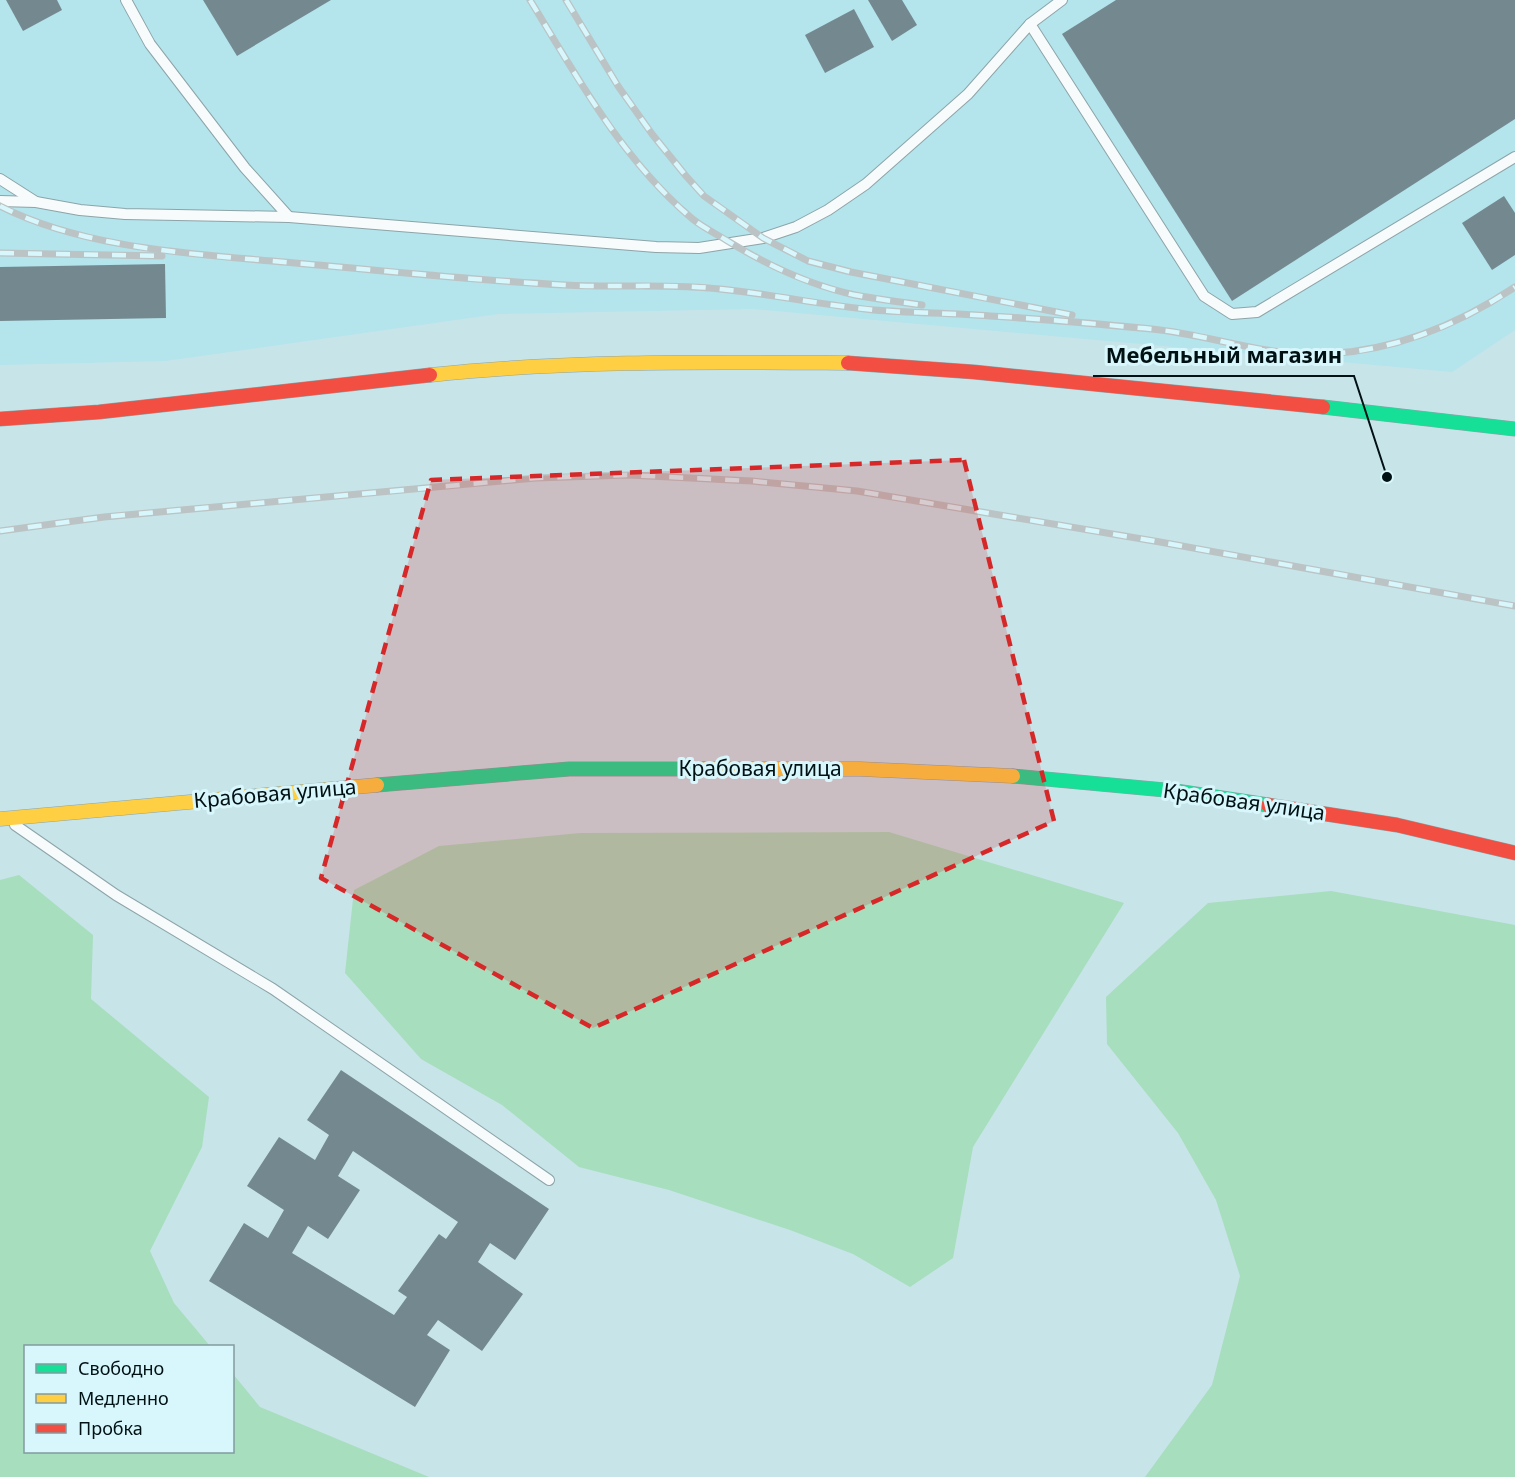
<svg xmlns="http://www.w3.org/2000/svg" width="1515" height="1477" font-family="'Noto Sans',sans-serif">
	<rect width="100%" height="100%" fill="#c7e4e9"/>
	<path fill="#b4e4ec" d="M0,0H1515V330L1452,372L753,309L498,314L165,361L0,365Z"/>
	<g fill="#a7debd">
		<path d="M889,832L1124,903L973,1147L953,1258L910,1287L853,1254L790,1230L669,1190L579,1167L502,1105L421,1059L345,973L354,890L439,846L580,833Z"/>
		<path d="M19,875L93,935L91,999L209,1097L202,1147L150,1251L174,1303L210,1346H26V1452H232L233,1374L260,1407L429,1477H0V880Z"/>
		<path d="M1331,891L1515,925V1477H1145L1212,1385L1240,1276L1216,1200L1178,1133L1107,1044L1106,997L1208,903Z"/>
	</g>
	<g fill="#74898f" fill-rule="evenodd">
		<path d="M6,0H57L62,10L23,31Z"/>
		<path d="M203,0H331L237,56Z"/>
		<path d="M868,0H902L917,25L892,41Z"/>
		<path d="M1116,0H1515V119L1232,301L1062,34Z"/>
		<path d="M854,9L874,47L825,73L805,35Z"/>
		<path d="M1504,196L1515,213V255L1492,270L1462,223Z"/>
		<path d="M165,264L166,318L0,321V267Z"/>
		<path d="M341,1070L549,1209L515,1260L490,1243L478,1262L523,1294L482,1351L438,1320L427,1335L450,1350L415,1407L209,1281L244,1223L268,1238L284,1210L247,1186L279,1137L315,1160L329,1135L307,1120ZM353,1151L458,1222L446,1239L439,1234L398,1291L407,1297L394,1315L292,1253L308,1226L328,1239L360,1190L338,1176Z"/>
	</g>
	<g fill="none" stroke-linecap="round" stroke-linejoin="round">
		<g stroke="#8da4a8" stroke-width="12">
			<g id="lane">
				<path d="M126,0L150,44L245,168L289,217"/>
				<path d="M1030,24L1204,296L1232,314L1257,312L1515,157"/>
				<path d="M0,179L36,202"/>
				<path d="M0,201L36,202L80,210L125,214L289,217L656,247L699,248L763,238L796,227L828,210L866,184L968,94L1030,24L1062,0"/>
				<path d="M15,825L116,895L273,989L549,1180"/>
			</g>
		</g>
		<g stroke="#8da4a8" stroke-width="15">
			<g id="fast">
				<path d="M1323,407L1515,429"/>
				<path d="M1013,776L1176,791L1268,805"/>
				<path d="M377,785L569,769H704"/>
			</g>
		</g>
		<g stroke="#8da4a8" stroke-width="15">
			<g id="slow">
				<path d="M430,375C569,360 708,362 848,363"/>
				<path d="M704,769H860L1013,776"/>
				<path d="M0,819L377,785"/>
			</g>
		</g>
		<g stroke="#8da4a8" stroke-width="15">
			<g id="jam">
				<path d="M848,363L974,372L1323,407"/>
				<path d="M0,419L99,412L430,375"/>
				<path d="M1268,805L1397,825L1515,853"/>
			</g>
		</g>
		<use href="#lane" stroke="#f7fbfc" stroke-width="10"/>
		<use href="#fast" stroke="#16e098" stroke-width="14"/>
		<use href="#slow" stroke="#ffcf43" stroke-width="14"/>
		<use href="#jam" stroke="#f24e42" stroke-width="14"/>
		<g stroke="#bbc3c4" stroke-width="7">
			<g id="rail">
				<path d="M530,0C576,75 620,156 688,215C698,225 713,232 726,240C765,264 809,285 855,295C877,299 899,302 922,305"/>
				<path d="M566,0L618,86L652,134L686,176L704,196L763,238L808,261L851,272L1072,315"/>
				<path d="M0,206C81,247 182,253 272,261C369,269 467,280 565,285C617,288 669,283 720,289C771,294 822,305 874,310C912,313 951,313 990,316C1044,319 1098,324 1152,329C1212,335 1265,357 1328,354C1397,350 1458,325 1515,287"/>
				<path d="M0,253L162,256"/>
				<path d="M0,531L104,517L536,478L628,475L752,481L857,491L1160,542L1515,606"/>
			</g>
		</g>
		<use href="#rail" stroke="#d8f7fc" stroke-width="4.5" stroke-dasharray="14" stroke-linecap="butt"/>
	</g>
	<path fill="#d62828" fill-opacity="0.2" stroke="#d62828" stroke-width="4.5" stroke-dasharray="12 8" stroke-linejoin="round" d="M964,460L1054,821L593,1028L321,878L431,480Z"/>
	<g text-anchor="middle" stroke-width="6" stroke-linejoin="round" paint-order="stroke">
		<g font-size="21" fill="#001114" stroke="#d8f7fc">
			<text x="760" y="776">Крабовая улица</text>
			<text transform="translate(275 794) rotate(-5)" y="7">Крабовая улица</text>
			<text transform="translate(1244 802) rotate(8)" y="7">Крабовая улица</text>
		</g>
	</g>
	<path fill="none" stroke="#001114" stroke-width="2" d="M1387 477L1354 376H1093"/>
	<circle fill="#001114" stroke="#d8f7fc" stroke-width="2" cx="1387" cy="477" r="6"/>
	<g font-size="22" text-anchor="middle" font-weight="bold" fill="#001114" stroke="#d8f7fc" stroke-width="6" stroke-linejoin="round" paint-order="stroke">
		<text x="1224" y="363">Мебельный магазин</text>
	</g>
	<rect x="24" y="1345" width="210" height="108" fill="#d8f7fc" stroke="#829b9f" stroke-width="1.5"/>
	<rect x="36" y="1364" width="30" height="9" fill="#16e098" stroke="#829b9f" stroke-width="1.5"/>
	<text x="78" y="1375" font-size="18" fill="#001114">Свободно</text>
	<rect x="36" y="1394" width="30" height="9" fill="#ffcf43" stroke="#829b9f" stroke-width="1.5"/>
	<text x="78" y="1405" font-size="18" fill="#001114">Медленно</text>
	<rect x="36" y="1424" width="30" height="9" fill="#f24e42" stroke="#829b9f" stroke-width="1.5"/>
	<text x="78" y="1435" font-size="18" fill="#001114">Пробка</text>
</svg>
